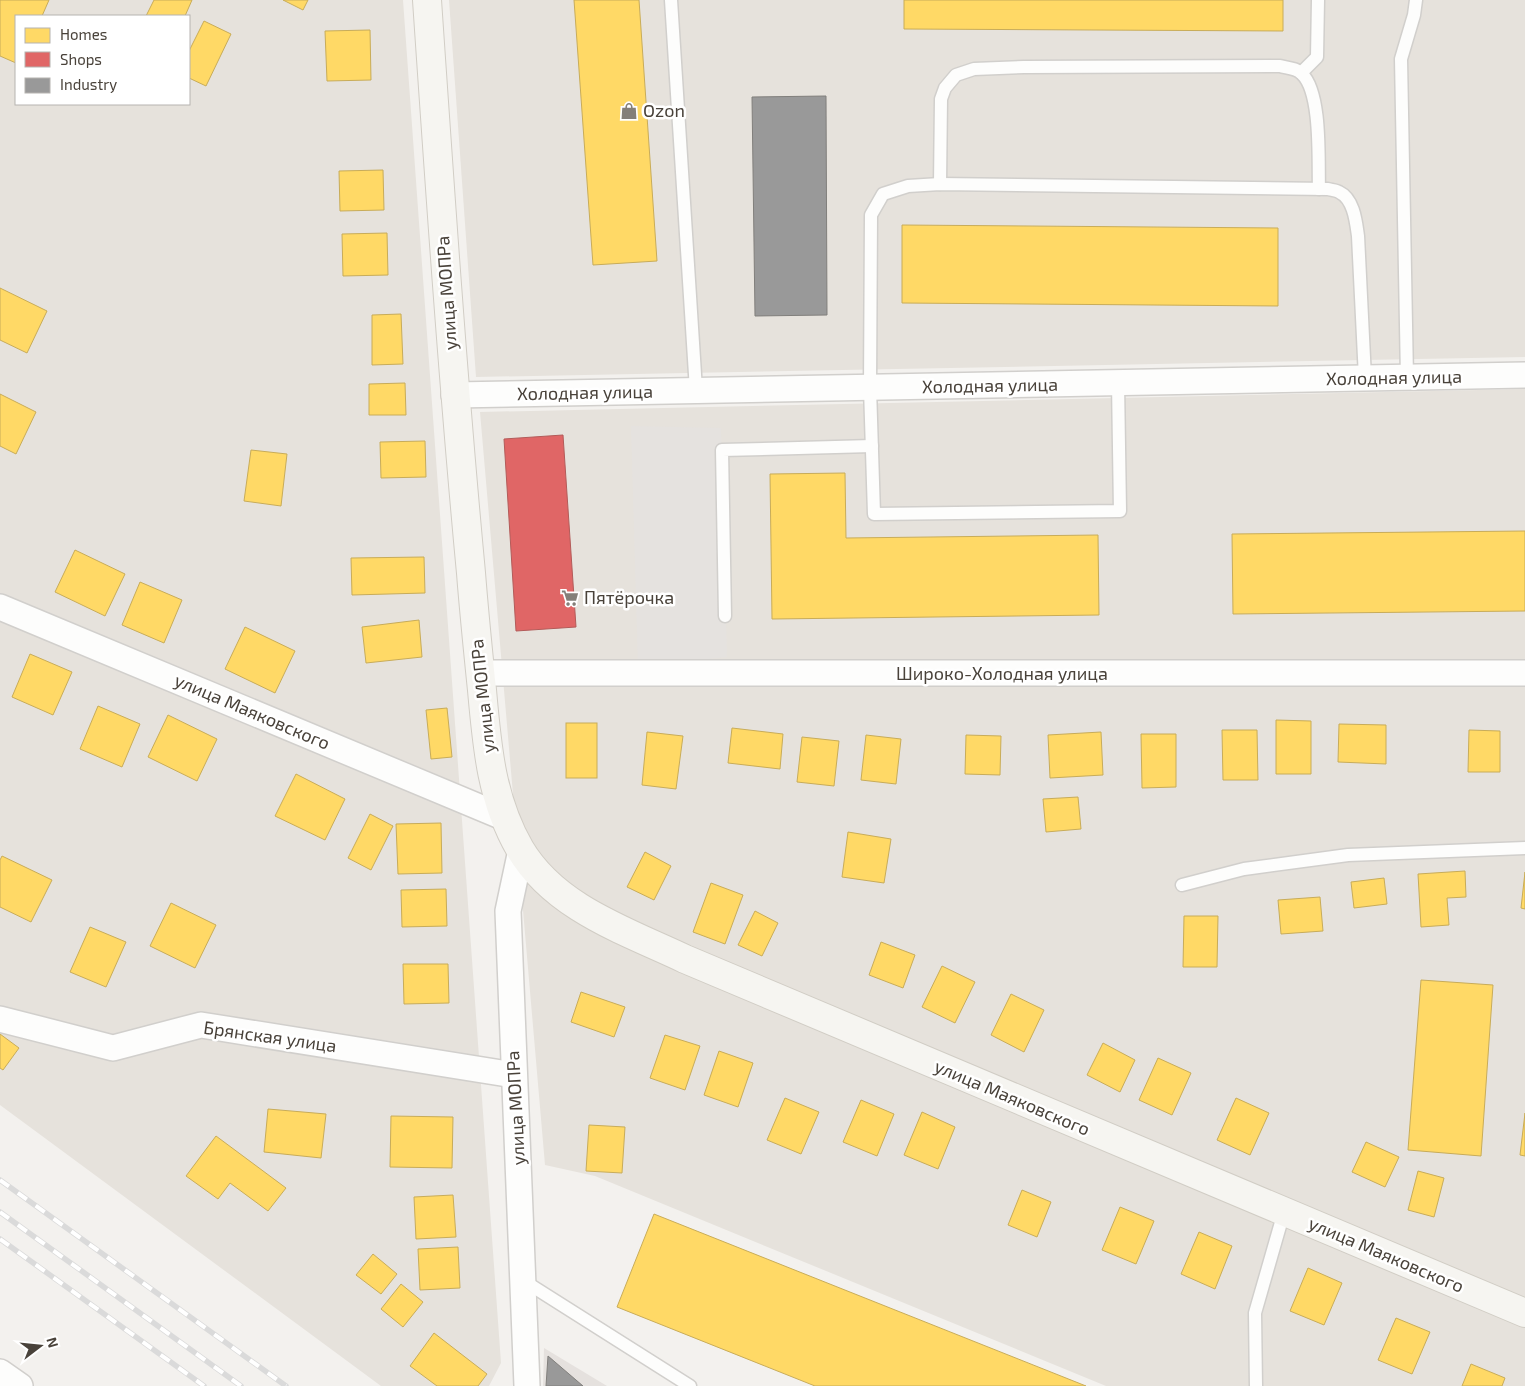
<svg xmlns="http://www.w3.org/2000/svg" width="1525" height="1386" font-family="'Exo 2',sans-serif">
	<rect width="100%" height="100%" fill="#f3f1ee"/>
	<g fill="#e6e2dc" fill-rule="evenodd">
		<path d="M0,0H403L501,1363L489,1386H381L0,1105ZM16,16H189V104H16Z"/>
		<path d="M449,0H1525V357L476,377Z"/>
		<path d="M1525,389V1386H1106L595,1176L545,1165L480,412Z"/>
	</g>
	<path fill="#e5e1de" d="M544,1348L607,1386H543Z"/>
	<path fill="#e5e2df" d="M631,426L721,428L727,657L638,667Z"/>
	<g fill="#ffd966" stroke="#c8ac59">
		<path d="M0,0H49L42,16H16V63L0,56Z"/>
		<path d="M154,0H192L185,16H146Z"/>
		<path d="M283,0H308L303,10Z"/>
		<path d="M574,0H639L657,261L593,265Z"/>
		<path d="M904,0H1283V31L904,29Z"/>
		<path d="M204,21L231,34L206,86L189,78V51Z"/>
		<path d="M370,30L371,80L327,81L325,31Z"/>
		<path d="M383,170L384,210L340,211L339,171Z"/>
		<path d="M902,225L1278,228V306L902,303Z"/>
		<path d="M387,233L388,275L343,276L342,234Z"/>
		<path d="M0,288L47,311L27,353L0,340Z"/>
		<path d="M401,314L403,364L372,365V315Z"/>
		<path d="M405,383L406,415H369V384Z"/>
		<path d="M0,394L36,412L16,454L0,446Z"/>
		<path d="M425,441L426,477L381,478L380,442Z"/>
		<path d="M251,450L287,454L281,506L244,501Z"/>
		<path d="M845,473L846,538L1098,535L1099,615L772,619L770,474Z"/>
		<path d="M1525,531V611L1233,614L1232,534Z"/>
		<path d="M75,550L125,574L105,616L55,592Z"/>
		<path d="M424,557L425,593L352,595L351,558Z"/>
		<path d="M140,582L182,600L164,643L122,625Z"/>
		<path d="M419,620L422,657L366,663L362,627Z"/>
		<path d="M245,627L295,651L275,693L225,669Z"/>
		<path d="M30,654L72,672L53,715L12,697Z"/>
		<path d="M98,706L140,724L122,767L80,749Z"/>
		<path d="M447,708L452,757L431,759L426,710Z"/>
		<path d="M168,715L217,739L197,781L148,757Z"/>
		<path d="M1276,720L1311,721V774H1276Z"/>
		<rect x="566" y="723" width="31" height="55"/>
		<path d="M1339,724L1386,725V764L1338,762Z"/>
		<path d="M732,728L783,734L780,769L728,763Z"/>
		<path d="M1222,730H1257L1258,780H1223Z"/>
		<path d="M1469,730L1500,731V772H1468Z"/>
		<path d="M647,732L683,736L676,789L642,785Z"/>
		<path d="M1101,732L1103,775L1050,778L1048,735Z"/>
		<path d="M1141,734H1176V787L1142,788Z"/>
		<path d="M866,735L901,739L896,784L861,780Z"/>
		<path d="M966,735L1001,736L1000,775L965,774Z"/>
		<path d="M802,737L839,741L834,786L797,782Z"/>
		<path d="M296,774L345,799L325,840L275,816Z"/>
		<path d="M1078,797L1081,829L1046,832L1043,799Z"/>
		<path d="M370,814L393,826L371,870L348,858Z"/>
		<path d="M441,823L442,873L398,874L396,824Z"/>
		<path d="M848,832L891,839L884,883L842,877Z"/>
		<path d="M645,852L671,866L654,900L627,887Z"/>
		<path d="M2,856L52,880L31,922L0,907V860Z"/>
		<path d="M1465,871L1466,897L1447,898L1449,925L1421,927L1418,874Z"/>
		<path d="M1525,872V909L1521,908Z"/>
		<path d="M1384,878L1387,904L1354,908L1351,882Z"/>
		<path d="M711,883L743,895L725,944L693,932Z"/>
		<path d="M446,889L447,926L402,927L401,890Z"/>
		<path d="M1320,897L1323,931L1281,934L1278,900Z"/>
		<path d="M171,903L216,925L195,968L150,946Z"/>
		<path d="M755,911L778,923L762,956L738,945Z"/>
		<path d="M1184,916H1218L1217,967H1183Z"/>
		<path d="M90,927L126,942L106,987L70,972Z"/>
		<path d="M881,942L915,955L903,988L869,975Z"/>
		<path d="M403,964H448L449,1003L404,1004Z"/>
		<path d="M942,966L975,982L955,1023L922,1007Z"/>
		<path d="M1421,980L1493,985L1481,1156L1408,1150Z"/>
		<path d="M581,992L625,1007L614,1037L571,1022Z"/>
		<path d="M1011,994L1044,1010L1024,1052L991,1035Z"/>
		<path d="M0,1034L19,1048L3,1070L0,1068Z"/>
		<path d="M665,1035L700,1046L685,1090L650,1078Z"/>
		<path d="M1103,1043L1135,1060L1120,1092L1087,1075Z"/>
		<path d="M719,1051L753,1063L738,1107L704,1095Z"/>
		<path d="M1158,1058L1191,1073L1172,1115L1139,1100Z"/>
		<path d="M785,1098L819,1112L801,1154L767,1140Z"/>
		<path d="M1236,1098L1269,1113L1250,1155L1217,1140Z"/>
		<path d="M861,1100L894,1114L877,1156L843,1142Z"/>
		<path d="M268,1109L326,1114L321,1158L264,1152Z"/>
		<path d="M922,1112L955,1127L938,1169L904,1155Z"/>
		<path d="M1525,1113V1156L1520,1155Z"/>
		<path d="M391,1116L453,1117L452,1168L390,1167Z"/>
		<path d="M589,1125L625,1127L622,1173L586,1171Z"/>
		<path d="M216,1136L286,1188L268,1211L230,1183L218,1199L186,1176Z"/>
		<path d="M1366,1142L1399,1157L1385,1187L1352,1172Z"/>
		<path d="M1418,1171L1444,1178L1434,1217L1408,1210Z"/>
		<path d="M1022,1190L1051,1202L1037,1237L1008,1225Z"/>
		<path d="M453,1195L456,1237L416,1239L414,1197Z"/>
		<path d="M1120,1207L1154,1221L1136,1264L1102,1250Z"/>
		<path d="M654,1214L1086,1386H815L617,1307Z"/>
		<path d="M1199,1232L1232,1246L1215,1289L1181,1274Z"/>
		<path d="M458,1247L460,1288L420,1290L418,1249Z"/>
		<path d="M373,1254L397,1274L381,1294L356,1275Z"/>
		<path d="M1308,1268L1342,1283L1324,1325L1290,1311Z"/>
		<path d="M401,1284L423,1302L403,1327L381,1309Z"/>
		<path d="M1396,1318L1430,1332L1412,1374L1378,1360Z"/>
		<path d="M434,1333L487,1374L478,1386H437L410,1366Z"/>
		<path d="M1471,1364L1505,1378L1502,1386H1462Z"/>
	</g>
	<path fill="#e06666" stroke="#b35b59" d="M563,435L576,627L516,631L504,439Z"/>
	<g fill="#999" stroke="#817f7c">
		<path d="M826,96L827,315L755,316L752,97Z"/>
		<path d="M548,1356L583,1386H546Z"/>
	</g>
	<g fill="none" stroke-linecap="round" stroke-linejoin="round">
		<g stroke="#d1cfcc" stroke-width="15">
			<g id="lane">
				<path d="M671,0L696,390"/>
				<path d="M1301,73L1317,57L1318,0"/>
				<path d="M940,184L941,99L945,88L956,75L974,69L1024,67L1280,66C1287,68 1297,68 1302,74C1322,93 1318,161 1319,189"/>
				<path d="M1407,378L1401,59L1414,15L1416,0"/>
				<path d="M1118,383L1120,511L874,514L870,388L871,215L883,194L908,186L940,184L1328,189C1331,190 1336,190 1339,192C1354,199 1356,222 1358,236L1365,378"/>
				<path d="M725,616L722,450L872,446"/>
				<path d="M1182,885L1244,869L1348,855L1525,848"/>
				<path d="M524,1281L690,1386"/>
				<path d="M1256,1386L1255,1313L1284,1212"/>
			</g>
		</g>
		<g stroke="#d1cfcc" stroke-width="28">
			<g id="street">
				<path d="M454,395L1525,375"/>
				<path d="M0,607L503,817"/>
				<path d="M480,673H1525"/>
				<path d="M521,850L508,911L527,1386"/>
				<path d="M0,1019L113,1048L201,1025L514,1075"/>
				<path d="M0,1372L20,1386"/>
			</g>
		</g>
		<g stroke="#d1cdc5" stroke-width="30">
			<path id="secondary" d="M427,0C440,191 453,382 471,573C474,612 478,651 482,690C487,746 491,799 520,849C555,908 626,931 685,959L1525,1313"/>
		</g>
		<use href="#lane" stroke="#fdfdfc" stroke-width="12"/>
		<use href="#street" stroke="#fdfdfc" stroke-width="25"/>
		<use href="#secondary" stroke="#f6f5f1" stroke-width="28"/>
		<g stroke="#dadada" stroke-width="5.5">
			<g id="rail">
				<path d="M0,1180L286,1386"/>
				<path d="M0,1212L241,1386"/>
				<path d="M0,1239L204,1386"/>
			</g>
		</g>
		<use href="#rail" stroke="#fff" stroke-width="4" stroke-dasharray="11" stroke-linecap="butt"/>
	</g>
	<defs>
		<g id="shop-bare" transform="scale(1.35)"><path d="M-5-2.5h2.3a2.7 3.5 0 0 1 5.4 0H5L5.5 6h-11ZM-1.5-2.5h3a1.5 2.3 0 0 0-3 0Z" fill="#847f79" stroke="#fff" stroke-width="2.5" paint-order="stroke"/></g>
		<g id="supermarket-bare" transform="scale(1.35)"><path d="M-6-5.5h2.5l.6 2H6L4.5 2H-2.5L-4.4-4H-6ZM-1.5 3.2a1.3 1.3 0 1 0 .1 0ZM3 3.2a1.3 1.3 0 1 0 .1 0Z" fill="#847f79" stroke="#fff" stroke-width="2.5" paint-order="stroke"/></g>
	</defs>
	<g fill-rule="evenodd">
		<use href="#shop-bare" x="629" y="111"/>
		<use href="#supermarket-bare" x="570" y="598"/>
	</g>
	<g text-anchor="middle" stroke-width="5" stroke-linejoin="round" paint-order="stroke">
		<g font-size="18" fill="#49423a" stroke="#fff" text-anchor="start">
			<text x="643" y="117">Ozon</text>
			<text x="584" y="604">Пятёрочка</text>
		</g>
		<g font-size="18" fill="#49423a" stroke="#fff">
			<text transform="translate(447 293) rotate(-94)" y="6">улица МОПРа</text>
			<text transform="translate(1394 378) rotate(-1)" y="6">Холодная улица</text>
			<text transform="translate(990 386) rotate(-1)" y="6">Холодная улица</text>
			<text transform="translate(585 393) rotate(-1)" y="6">Холодная улица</text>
			<text x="1002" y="680">Широко-Холодная улица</text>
			<text transform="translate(483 696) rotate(-96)" y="6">улица МОПРа</text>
			<text transform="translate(252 712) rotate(23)" y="6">улица Маяковского</text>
			<text transform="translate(270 1037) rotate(8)" y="6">Брянская улица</text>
			<text transform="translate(1012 1098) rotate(23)" y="6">улица Маяковского</text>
			<text transform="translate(516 1108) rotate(-93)" y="6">улица МОПРа</text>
			<text transform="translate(1386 1255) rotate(23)" y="6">улица Маяковского</text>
		</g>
	</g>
	<rect x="15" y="15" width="175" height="90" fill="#ffffff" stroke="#b6b3b0"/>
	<rect x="25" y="28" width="25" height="15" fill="#ffd966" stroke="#b6b3b0"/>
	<text x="60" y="40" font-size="15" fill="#49423a">Homes</text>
	<rect x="25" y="52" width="25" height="15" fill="#e06666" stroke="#b6b3b0"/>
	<text x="60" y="65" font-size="15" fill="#49423a">Shops</text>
	<rect x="25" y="78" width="25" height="15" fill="#999999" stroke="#b6b3b0"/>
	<text x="60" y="90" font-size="15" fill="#49423a">Industry</text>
	<g transform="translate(40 1346) rotate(74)" stroke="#ffffff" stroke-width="4" paint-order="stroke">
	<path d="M0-4L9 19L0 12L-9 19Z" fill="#49423a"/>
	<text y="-8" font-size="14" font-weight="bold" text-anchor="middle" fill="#49423a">N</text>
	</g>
</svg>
